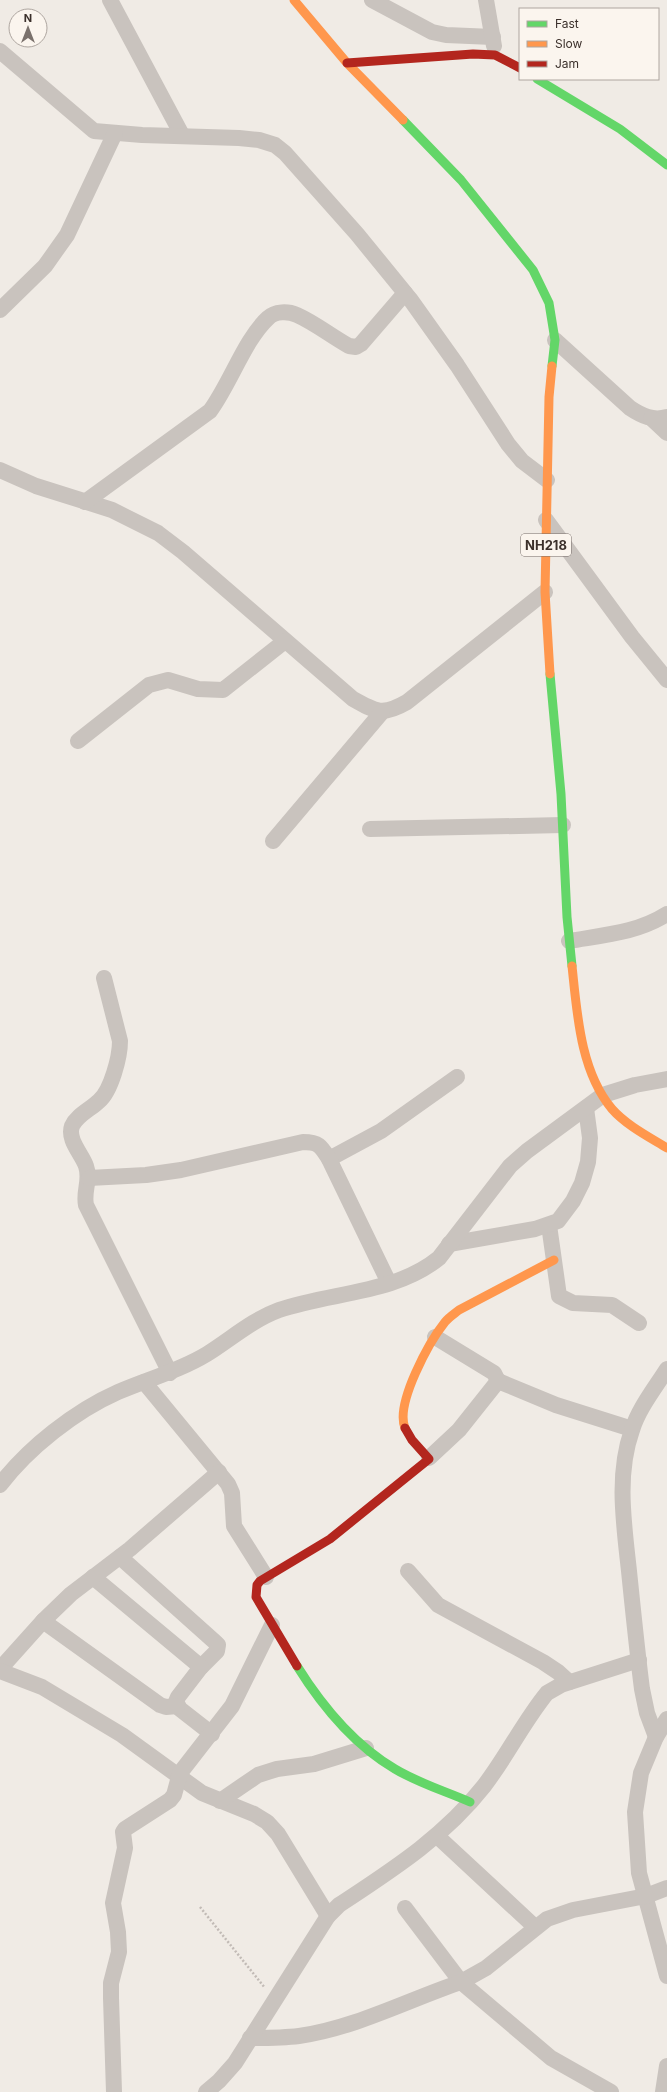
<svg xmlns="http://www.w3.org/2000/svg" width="667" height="2092" font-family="Inter,sans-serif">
	<rect width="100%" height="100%" fill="#f0ebe5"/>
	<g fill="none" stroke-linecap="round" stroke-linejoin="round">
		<path stroke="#c2bbb6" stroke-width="2.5" stroke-dasharray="2 2" stroke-linecap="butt" d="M200,1907L265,1988"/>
		<g stroke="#c9c3be" stroke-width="16">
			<path d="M110,0L182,135"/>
			<path d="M372,0L432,32L446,35L493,37"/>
			<path d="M486,0L494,46"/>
			<path d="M0,51L94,131L142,135L239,138L259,140L275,145L285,153L357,234L410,299L457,365L508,444L522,461L547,480"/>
			<path d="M0,310L45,266L67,235L115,133"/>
			<path d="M555,340L630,408C642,416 653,421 667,417"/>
			<path d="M651,418L667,433"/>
			<path d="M0,470L36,486L112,510L158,533L183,552L353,699C376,712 383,716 407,702L545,592"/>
			<path d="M85,502L210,411C230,384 245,339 268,318C275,311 288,311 297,315C315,323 331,336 349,346L356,347L361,344L405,293"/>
			<path d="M546,520L632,637L667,680"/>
			<path d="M78,741L149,685L168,680L198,689L223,690L285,641"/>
			<path d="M370,829L563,825"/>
			<path d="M273,841L382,712"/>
			<path d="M569,941C604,935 637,933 667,914"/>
			<path d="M104,978L120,1041C120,1057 111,1091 99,1101C91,1109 77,1115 72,1126C67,1140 82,1154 86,1166C91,1180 83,1191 86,1205L170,1373"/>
			<path d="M329,1159L381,1131L457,1077"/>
			<path d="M89,1178L146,1175L181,1170L303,1142C319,1142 321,1146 329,1159L389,1283"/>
			<path d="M549,1225L559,1296L573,1303L612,1305L639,1323"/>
			<path d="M449,1244L535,1229L558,1221L573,1201L582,1183L588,1162L590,1138L586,1108"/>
			<path d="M498,1381L556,1405L632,1429"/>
			<path d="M144,1382L228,1484L232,1493L234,1526L266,1577"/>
			<path d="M429,1458L459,1430L498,1381L494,1373L435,1337"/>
			<path d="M0,1485C28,1448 75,1411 118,1392C148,1379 179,1371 207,1354C231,1339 252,1320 279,1310C331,1292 395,1294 439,1258L510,1166L527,1151L603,1095L635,1085L667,1079"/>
			<path d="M120,1557L215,1642L218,1645L217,1651L201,1667"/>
			<path d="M408,1571L438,1605L543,1662L558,1672L569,1682"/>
			<path d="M93,1577L201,1667L178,1697L176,1702L180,1709L212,1734"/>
			<path d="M43,1621L71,1594L130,1549L219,1472"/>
			<path d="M0,1669L43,1621L160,1705L166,1707L177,1706"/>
			<path d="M0,1671L42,1687L122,1735L202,1793L254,1814L267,1822L278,1834L328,1916"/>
			<path d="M667,1719L656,1737L641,1773L635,1812L639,1873L667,1976"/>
			<path d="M656,1737L647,1713L642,1689C637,1650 633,1610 629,1571C624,1524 616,1475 632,1430C639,1408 655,1388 667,1369"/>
			<path d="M220,1801L258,1775L277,1769L314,1764L366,1748"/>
			<path d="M437,1836L535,1927"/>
			<path d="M405,1908L461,1982L486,1968L547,1919L573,1910L646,1896L667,1888"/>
			<path d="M250,2038C267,2038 283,2038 299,2036C355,2028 408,2000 461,1982L551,2058L611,2092"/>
			<path d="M114,2092L111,1998V1983L119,1952L118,1932L113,1903L125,1848L123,1832L125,1829L170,1800L174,1795L180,1773L232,1706L272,1625"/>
			<path d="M206,2092L219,2081L235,2063L328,1916L339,1905C392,1870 444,1837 484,1786C507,1756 524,1721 547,1693L561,1685L639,1660"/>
			<path d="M663,2092L667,2066"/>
		</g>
		<g stroke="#63d668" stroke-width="9">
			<path d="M537,79L620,129L667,165"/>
			<path d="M403,120L461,180L533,270L549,303L555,340L552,366"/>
			<path d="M550,674L561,794L567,917L572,966"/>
			<path d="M297,1666C322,1706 354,1745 395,1769C418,1783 445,1791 470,1802"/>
		</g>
		<g stroke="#ff974d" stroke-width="9">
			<path d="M294,0L347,63L403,120"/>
			<path d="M550,674L545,592L549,397L552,366"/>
			<path d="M572,966C577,1012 580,1071 612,1109C626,1125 649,1137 667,1148"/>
			<path d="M405,1428C395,1404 429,1342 445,1322C449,1317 454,1314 459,1310L554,1260"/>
		</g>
		<g stroke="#b3261e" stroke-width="9">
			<path d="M347,63L473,54L495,55L520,68"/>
			<path d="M297,1666L256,1597L257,1585L260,1581L330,1539L429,1459L412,1440L405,1428"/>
		</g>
	</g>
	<g text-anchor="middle" stroke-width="3" stroke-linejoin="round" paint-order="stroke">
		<rect fill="#fbf5ee" stroke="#756b66" stroke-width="1" x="521" y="534" width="50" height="22" rx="3"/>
		<g font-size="13" font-weight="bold" fill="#3b302b">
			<text x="546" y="550">NH218</text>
		</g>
	</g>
	<rect x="519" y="8" width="140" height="72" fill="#fbf5ee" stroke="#aea6a0"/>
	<rect x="527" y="21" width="20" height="6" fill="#63d668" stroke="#aea6a0"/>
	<text x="555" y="28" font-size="12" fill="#3b302b">Fast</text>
	<rect x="527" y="41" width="20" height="6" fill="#ff974d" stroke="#aea6a0"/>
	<text x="555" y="48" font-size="12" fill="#3b302b">Slow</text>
	<rect x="527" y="61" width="20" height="6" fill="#b3261e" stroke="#aea6a0"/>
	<text x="555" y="68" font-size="12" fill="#3b302b">Jam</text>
	<g transform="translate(28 28)"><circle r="19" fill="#fbf5ee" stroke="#aea6a0"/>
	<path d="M0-3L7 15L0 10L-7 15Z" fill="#7a716c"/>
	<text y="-6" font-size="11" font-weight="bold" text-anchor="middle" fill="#3b302b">N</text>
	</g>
</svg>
